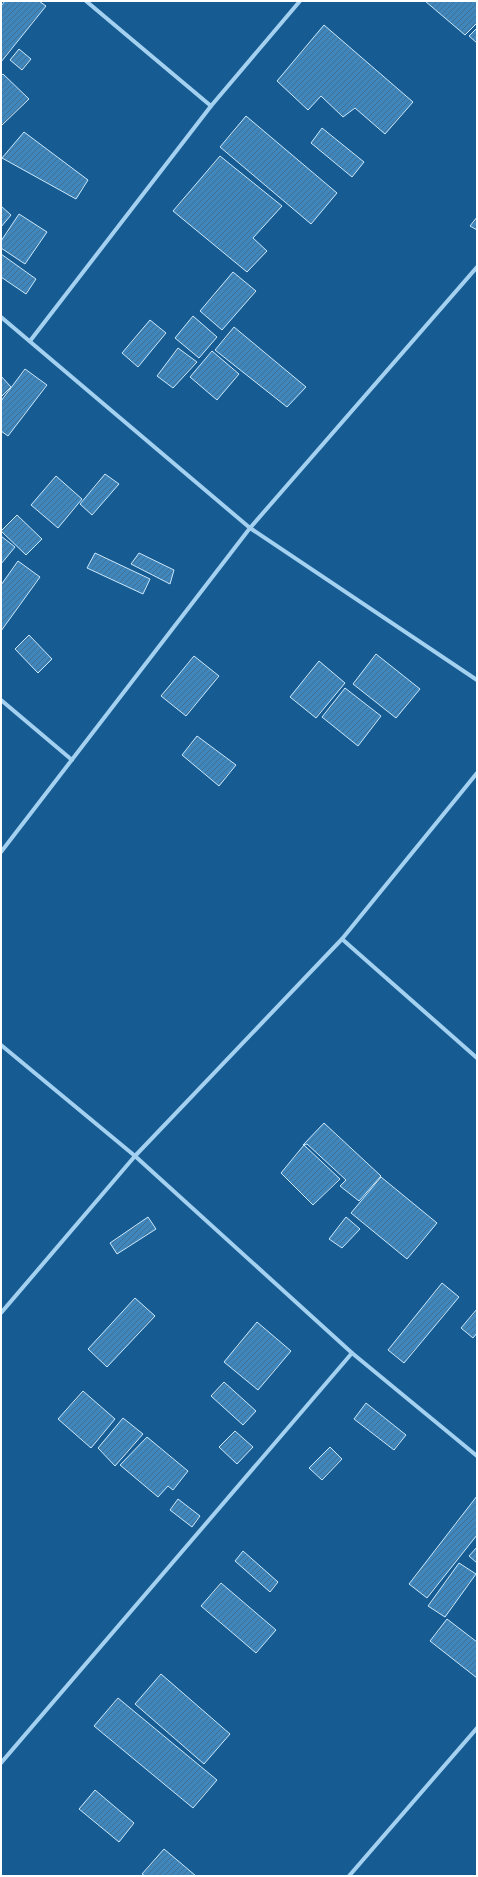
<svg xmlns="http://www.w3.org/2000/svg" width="478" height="1877" font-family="Karla,sans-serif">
	<defs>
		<pattern id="building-hatch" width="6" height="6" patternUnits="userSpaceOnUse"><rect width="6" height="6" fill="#3e86bb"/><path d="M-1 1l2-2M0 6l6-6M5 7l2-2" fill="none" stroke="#446f8f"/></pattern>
	</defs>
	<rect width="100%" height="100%" fill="#165c93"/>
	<g fill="url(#building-hatch)" stroke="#cce8fc">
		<path d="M5,1H39L46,6L1,62V6Z"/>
		<path d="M425,1H477V23L465,35Z"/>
		<path d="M324,25L413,102L385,134L355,108L343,117L321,96L308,110L277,81Z"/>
		<path d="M477,28V43L469,36Z"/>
		<path d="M19,49L31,59L22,70L10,60Z"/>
		<path d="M3,74L29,99L1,126V76Z"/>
		<path d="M246,116L337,193L311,224L220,147Z"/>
		<path d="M322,128L364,162L352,177L311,143Z"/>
		<path d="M24,132L88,180L76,199L2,158Z"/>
		<path d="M220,156L282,206L253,238L267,251L247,272L173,211Z"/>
		<path d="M1,206L11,215L1,227Z"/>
		<path d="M19,214L47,232L25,264L1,248V241Z"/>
		<path d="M477,217V230L470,226Z"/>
		<path d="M1,254L36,279L26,294L1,277Z"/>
		<path d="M233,272L256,291L222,330L200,311Z"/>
		<path d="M193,316L217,337L199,358L175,338Z"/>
		<path d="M150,320L166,333L138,367L122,353Z"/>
		<path d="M234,327L306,387L287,407L215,350Z"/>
		<path d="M178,348L197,362L173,388L157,376Z"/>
		<path d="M212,351L239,374L217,400L190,377Z"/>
		<path d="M25,369L47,385L8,436L1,431V401Z"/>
		<path d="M1,376L11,387L1,397Z"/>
		<path d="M105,474L119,484L92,515L80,504Z"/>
		<path d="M56,476L82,499L58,528L31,505Z"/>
		<path d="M17,515L42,539L26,555L1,531Z"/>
		<path d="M1,536L15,547L1,564Z"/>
		<path d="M95,553L150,579L143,594L87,568Z"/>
		<path d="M139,553L174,570L170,584L131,564Z"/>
		<path d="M18,561L40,577L1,631V585Z"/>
		<path d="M29,635L52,659L38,673L15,649Z"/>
		<path d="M376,654L420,689L396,718L353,684Z"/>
		<path d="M194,656L219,676L186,716L161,696Z"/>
		<path d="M319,661L345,683L316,718L290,697Z"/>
		<path d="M345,688L381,716L358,746L322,717Z"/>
		<path d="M197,736L236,765L219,786L182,755Z"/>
		<path d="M324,1123L381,1176L359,1201L340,1186L346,1180L307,1144L303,1145Z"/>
		<path d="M304,1145L340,1179L313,1205L281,1173Z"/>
		<path d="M381,1177L437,1223L407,1259L351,1213Z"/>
		<path d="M148,1217L156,1229L117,1254L110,1243Z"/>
		<path d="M346,1217L360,1229L342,1248L329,1239Z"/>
		<path d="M442,1283L459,1297L404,1363L388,1350Z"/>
		<path d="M135,1298L155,1316L107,1367L88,1349Z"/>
		<path d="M477,1309V1333L473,1338L461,1328Z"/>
		<path d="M257,1322L291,1351L258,1390L224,1362Z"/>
		<path d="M224,1382L256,1411L243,1425L211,1396Z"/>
		<path d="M83,1391L115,1419L91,1448L58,1419Z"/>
		<path d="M366,1403L406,1435L394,1450L354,1419Z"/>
		<path d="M123,1418L143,1434L115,1466L98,1448Z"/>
		<path d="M235,1431L253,1447L237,1464L219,1447Z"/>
		<path d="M147,1437L188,1471L173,1490L168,1486L158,1497L120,1465Z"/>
		<path d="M330,1447L342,1459L322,1480L309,1468Z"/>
		<path d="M477,1496V1535L427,1598L409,1584Z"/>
		<path d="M178,1499L200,1516L192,1527L170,1510Z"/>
		<path d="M477,1547V1563L469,1556Z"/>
		<path d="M243,1551L278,1582L270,1592L235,1561Z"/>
		<path d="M459,1563L476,1574L445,1617L428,1606Z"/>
		<path d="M221,1583L276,1630L256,1653L201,1606Z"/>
		<path d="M447,1619L477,1642V1678L430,1641Z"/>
		<path d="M161,1674L230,1734L204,1764L135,1704Z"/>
		<path d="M118,1698L217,1780L193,1808L94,1726Z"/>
		<path d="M95,1790L134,1823L119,1842L79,1809Z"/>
		<path d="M164,1849L196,1876H145L142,1874Z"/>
	</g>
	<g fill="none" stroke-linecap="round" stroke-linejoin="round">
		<g stroke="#a5d1f1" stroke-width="4">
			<path d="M86,1L211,106"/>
			<path d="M1,317L250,528L477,680"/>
			<path d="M30,341L211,106L300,1"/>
			<path d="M1,700L72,760"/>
			<path d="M1,852L250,528L477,267"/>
			<path d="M342,939L477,1058"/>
			<path d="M1,1045L135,1156L352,1353L477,1456"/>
			<path d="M1,1313L135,1156L342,939L477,773"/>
			<path d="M1,1763L352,1353"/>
			<path d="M349,1876L477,1728"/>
		</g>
	</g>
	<rect width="478" height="1877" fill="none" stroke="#ffffff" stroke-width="4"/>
</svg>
